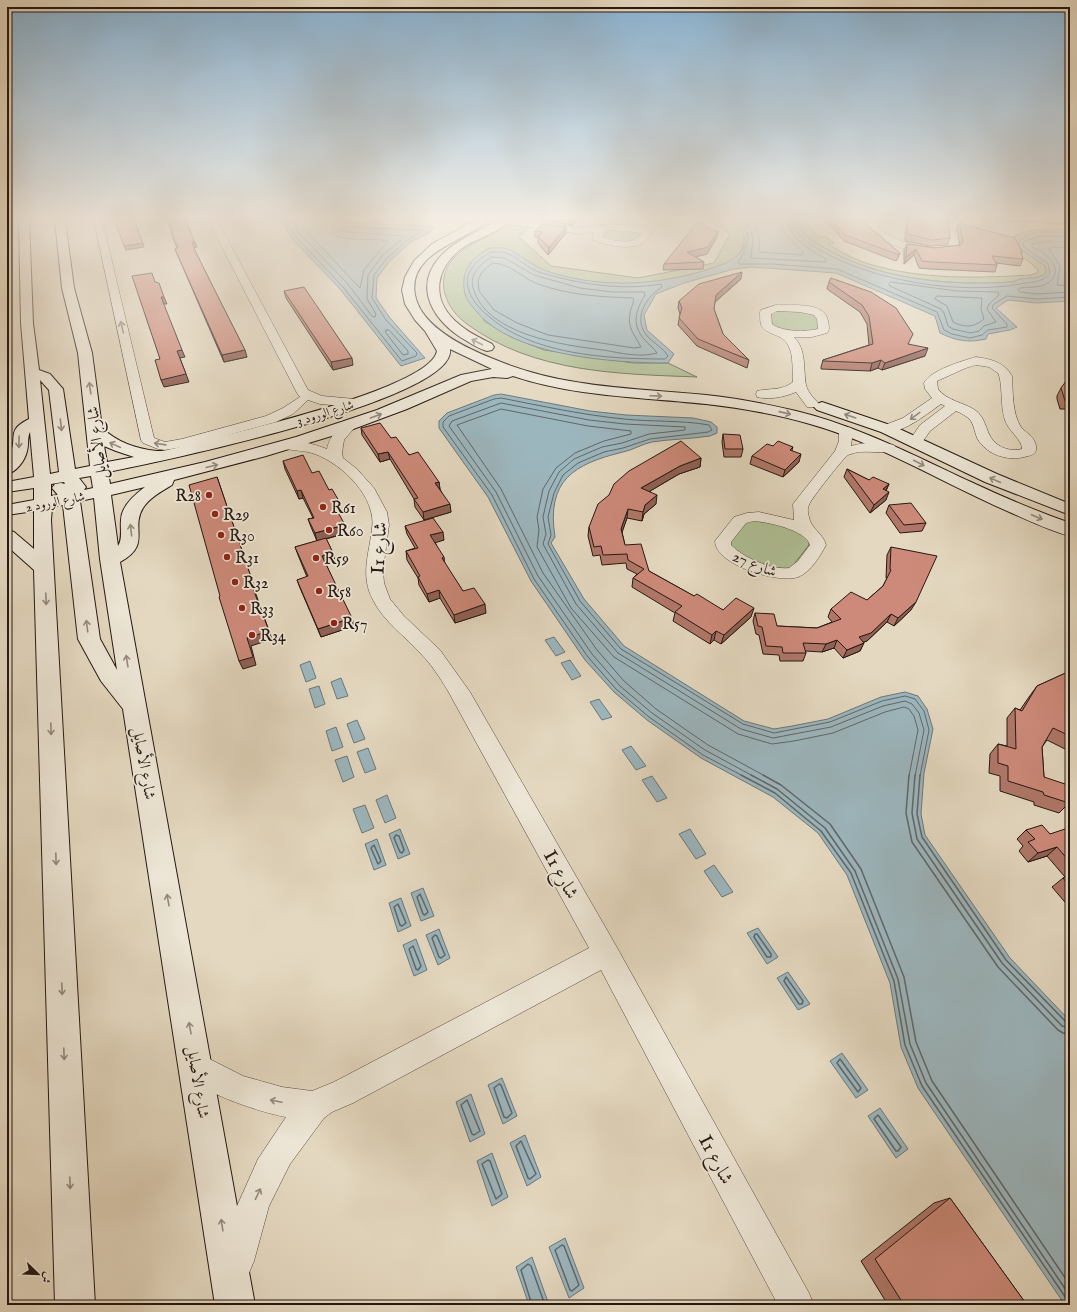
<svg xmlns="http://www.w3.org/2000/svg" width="1077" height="1312" font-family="'IM FELL English',Amiri,serif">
	<rect width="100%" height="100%" fill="#e4d8c0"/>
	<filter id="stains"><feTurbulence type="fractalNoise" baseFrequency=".005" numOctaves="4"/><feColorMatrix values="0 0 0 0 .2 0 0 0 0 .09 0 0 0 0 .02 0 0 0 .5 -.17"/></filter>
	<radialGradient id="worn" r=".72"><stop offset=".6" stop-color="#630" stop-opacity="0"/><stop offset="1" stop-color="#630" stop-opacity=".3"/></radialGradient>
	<g fill="#b0c096" stroke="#6a6c54">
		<path d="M709,220C715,220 724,219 730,221C748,226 748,251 734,259C714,271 666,281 643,283C611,286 568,281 539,268C522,260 512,247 492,248C484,248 476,258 470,263L484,321L511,337L544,350L633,363H668L697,377C619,374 533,373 467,324C446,309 434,281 453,259C462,249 475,243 486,237C494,234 503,227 511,225C517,225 523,226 529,227L519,237L551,266L638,278L714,263L730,234Z"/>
		<path d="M794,220H803L819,237H826L834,243L828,244C841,252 855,260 869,264C923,280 976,278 1031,275L1037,273L1038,270L1032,264L1010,248L1009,240C1025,228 1050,228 1070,230V233H1040L1022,238L1021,249L1045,266L1046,273C1036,281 1023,276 1013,282C950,286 878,280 823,247C812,241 799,232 794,220Z"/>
		<path d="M607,229L638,230L642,234C640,236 638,240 635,241C630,245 604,240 600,236Z"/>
		<path d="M773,311L807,312L817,316L819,329C805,333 785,332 772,325L771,312Z"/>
		<path d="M759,517L802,533L809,540V545L791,568C778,574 748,557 735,552L731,549L730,541L749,519Z"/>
	</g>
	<g fill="#9cb6be" stroke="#6c7779">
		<path d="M281,220H330L344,223L430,226L434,228L429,233L411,242L389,262L377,278L376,298L390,318L425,358L401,366L340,289L293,240Z"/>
		<path d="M730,220H794C799,232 812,241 823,247C878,280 950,286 1013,282C1023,276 1036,281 1046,273L1045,266L1021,249L1019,241C1030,229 1055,231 1070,233V301L1037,303L1008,300L996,308L1017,327L1010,330L988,334L986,339C968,343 957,341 940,333L935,316L836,273L752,267L734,269L684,283L656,294L644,315L647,330L674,354L668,363C613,363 512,356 476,311C469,302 465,299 464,288C462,268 473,257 490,248C496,248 502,247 508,249C518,253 527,261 536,266C542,270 550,272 556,274C606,288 657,285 706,270C718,266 731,263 740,253C751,241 741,227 730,220Z"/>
		<path d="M501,394L590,411L626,415L693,418L711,422L717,427V433L710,436C691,439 671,439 652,442C642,444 633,450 623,452C574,464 546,480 555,537L551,543L584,599L624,646L744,721L774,729L792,726L828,719L881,697L905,692L918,696L927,709L933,729L924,773L921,814L925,835L1010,958L1070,1021V1305H1065L918,1088L901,1047L890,983L847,875L818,833L773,797L701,758L647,720L614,692L585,660L531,581L488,497L439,428V421L447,413L494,395Z"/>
		<path d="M554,637L565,652L556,656L545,640Z"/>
		<path d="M570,660L581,676L572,680L561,663Z"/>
		<path d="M310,661L316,678L306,682L300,665Z"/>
		<path d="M341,678L348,696L337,699L331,682Z"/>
		<path d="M319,686L325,704L315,708L309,689Z"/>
		<path d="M599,699L612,717L602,720L590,702Z"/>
		<path d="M357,720L365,739L354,743L347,724Z"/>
		<path d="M336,727L343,747L332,751L326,731Z"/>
		<path d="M631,746L646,766L636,770L622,750Z"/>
		<path d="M368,748L376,769L365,773L357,752Z"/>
		<path d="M347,756L354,777L343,782L335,760Z"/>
		<path d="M652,776L667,798L657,802L642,780Z"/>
		<path d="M387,795L396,818L385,823L376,800Z"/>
		<path d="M365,805L374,828L362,833L353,809Z"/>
		<path d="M400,829L410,854L398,859L389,834Z"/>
		<path d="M690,829L706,854L696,859L679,834Z"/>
		<path d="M377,839L386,865L374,870L365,844Z"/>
		<path d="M714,865L733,892L722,897L704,871Z"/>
		<path d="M423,888L434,916L421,921L411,893Z"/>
		<path d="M401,898L411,926L398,932L389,903Z"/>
		<path d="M758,928L778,957L767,964L747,933Z"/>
		<path d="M439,929L450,958L438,965L426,935Z"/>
		<path d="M416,939L427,970L414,976L403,945Z"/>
		<path d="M788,972L810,1004L798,1010L777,978Z"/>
		<path d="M842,1053L868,1090L856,1098L830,1061Z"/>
		<path d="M502,1078L517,1116L503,1124L488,1085Z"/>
		<path d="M471,1094L485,1134L470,1142L456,1102Z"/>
		<path d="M880,1108L908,1149L896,1158L868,1116Z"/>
		<path d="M525,1135L541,1177L527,1186L510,1143Z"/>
		<path d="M492,1153L508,1197L492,1206L477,1161Z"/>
		<path d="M565,1238L584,1288L569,1298L549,1247Z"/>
		<path d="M532,1257L549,1305H529L516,1267Z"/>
	</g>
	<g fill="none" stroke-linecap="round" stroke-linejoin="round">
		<g stroke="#606768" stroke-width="1">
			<path d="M285,220L296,237L343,287L402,361L416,356L417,353L386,320L372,298L374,275L386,259L409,239L420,233V230L344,227L338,225L336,220"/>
			<path d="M291,220L300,234L347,283L372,316L375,317L376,314L367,299L368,275L382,256L403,238V236L339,231L333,227L331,220"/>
			<path d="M298,220L305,230L360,288L364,270L388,241C373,237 336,244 328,229C326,227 326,223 325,220"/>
			<path d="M737,220C753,234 749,246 738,262L739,264H772L837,269L937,312L944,330L952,334L970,338L982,335L988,330L1007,327V324L992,308L994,304L1007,296L1037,299L1070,297"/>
			<path d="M745,220L750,229L753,237L751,258L826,262V259C810,250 791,239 786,220"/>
			<path d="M752,220C759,230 760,240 759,252L802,255L803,252L785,234L780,220"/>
			<path d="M791,220C794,234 808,243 820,250C873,281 959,295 1020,284C1031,282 1042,283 1050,273L1048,264L1024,247L1023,242L1040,236L1070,237"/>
			<path d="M1070,242L1049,241L1032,244V247C1042,252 1057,260 1055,273C1054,278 1051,281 1048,283C1040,288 1029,287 1020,288L1018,290L1020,292L1037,294L1070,292"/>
			<path d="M1070,248L1051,247L1049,249L1060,266L1057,285L1070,286"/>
			<path d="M491,252C496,252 502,252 506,253C518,257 527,268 539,272C578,284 620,291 661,284L662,287C645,298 632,319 648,337C654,343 663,348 668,356L665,359C608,359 530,355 486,314C477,306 471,299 468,287C464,271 478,259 491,252Z"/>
			<path d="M492,257L505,258L534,275L580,288L612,292H644L645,295C636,310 631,324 644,339C648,344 654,348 657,353C639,358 621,353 603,350C563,345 486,335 473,288C469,274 481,263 492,257Z"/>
			<path d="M493,263C511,264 522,278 538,284C568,295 601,297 633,298C635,303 630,308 630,314C627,328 635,335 641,347L634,348L548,335L517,323L494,310L479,291L478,280L482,272Z"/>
			<path d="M891,282L957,291L998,292L999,295L989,304L987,309L996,322L984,326L979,331L970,333L953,329L948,326L944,313L941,309L890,286L889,284Z"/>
			<path d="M937,296L982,298L981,309L984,319C974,327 967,328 955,323L953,322L947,306L935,299Z"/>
			<path d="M386,330H389L408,351V354L403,355L386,333Z"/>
			<path d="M743,776L703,755L649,717L616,689L588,657L534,579L492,495L443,427V422L449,416L494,399L501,398C542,406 583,415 624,419C652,422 681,420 709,425L712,430L708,432L650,439L623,448L604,452L578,463L563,475L554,493L548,517L551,535L548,544L580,601L621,649L743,724L774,733L830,722L882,701L905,696L915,699L924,711L929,730L920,776"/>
			<path d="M753,776L705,750L652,713L620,686L592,654L538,576L496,492L449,426L452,421L501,403L589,420L625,424L685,427V430L649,434L622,443L602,447L574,459L559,472L549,491L543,517L546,534L543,544L576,604L618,653L741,729L773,738L831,727L883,706L905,701L912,704L919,713L924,730L915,776"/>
			<path d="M765,776L708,745L656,709L624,681L597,650L543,573L501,489L457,425L501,409L588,426L631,431V434L604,441L575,453L556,468L543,489L537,517L539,530L537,547L571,608L614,657L738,734L772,744L794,741L833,733L885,712L904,707L909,709L914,716L918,730L909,776"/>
		</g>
		<g stroke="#606768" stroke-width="1.5">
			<path d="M741,775L775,793L821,831L851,873L894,981L905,1045L922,1086L1068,1301V1305"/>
			<path d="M751,775L777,789L825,828L855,871L898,979L910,1044L926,1083L1070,1296"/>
			<path d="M763,775L781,785L830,824L861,869L904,977L916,1042L932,1081L1070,1285"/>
			<path d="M909,775L906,813L912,842L998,967L1058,1030L1063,1033L1070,1034"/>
			<path d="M915,775L912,813L917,839L1002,963L1062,1026L1070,1028"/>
			<path d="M920,775L917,814L922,837L1006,960L1066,1022L1070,1023"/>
			<path d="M396,835L399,836L404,850L402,853L400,852L394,838Z"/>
			<path d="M374,845L381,861L378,864L371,848Z"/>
			<path d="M420,894L428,912L425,915L423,914L417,897Z"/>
			<path d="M398,904L406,923L402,926L400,925L394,907Z"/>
			<path d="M755,934H757L771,954V957H767L754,937Z"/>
			<path d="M435,935L437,936L445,955L441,958L439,957L432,938Z"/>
			<path d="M413,946L421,966L418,970L416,969L409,949Z"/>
			<path d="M786,977L803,1001L802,1004H799L784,981Z"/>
			<path d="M840,1059L861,1088L858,1092L837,1063Z"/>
			<path d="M499,1084L501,1085L512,1113L507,1118L504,1117L494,1088Z"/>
			<path d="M467,1100L480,1131L474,1135L472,1134L461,1105Z"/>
			<path d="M878,1115L901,1147L898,1151H896L874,1119Z"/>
			<path d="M521,1141L536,1174L530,1179L528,1178L516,1146Z"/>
			<path d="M488,1160L490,1161L502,1194L496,1199L482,1164Z"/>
			<path d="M562,1245L564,1246L579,1285L572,1291L570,1290L555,1250Z"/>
			<path d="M532,1305L521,1270L528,1264L531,1266L545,1305"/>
		</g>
		<g stroke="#55483e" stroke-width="1">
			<g id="street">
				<path d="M94,220H102L154,438L165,442L182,439L266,416L283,408L300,397L297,393L208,220H217L308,390L322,396L355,399L360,400L362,403L360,406L355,407L320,404L308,400L293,414L276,422L183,447L165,450L158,449L143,443L141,440Z"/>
				<path d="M497,220H523L581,228L610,224L638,226L651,233C649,236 646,241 643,243C630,251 606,245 594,240L592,235L594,232L581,234L501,223ZM610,230L636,232L641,234C634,246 613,241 602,237L606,231Z"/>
				<path d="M865,220H874C884,241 928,252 949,246L946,228L951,220H961C949,235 959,233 959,248L957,250C929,257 878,250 865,220Z"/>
				<path d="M776,305C792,306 825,301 828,321C829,326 830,330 827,333L812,337H794C807,350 803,369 806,385C808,393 814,398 819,404L817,407H807L796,392C784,397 770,400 757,397L756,394L757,391C770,388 782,391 793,382C792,371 794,355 788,345C782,333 765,335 761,325C760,321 760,316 760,312L761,310ZM777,311L800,312L814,315L817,319L818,329C805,332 782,332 772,324L771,314Z"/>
				<path d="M976,357C991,359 1004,362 1012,376C1013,392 1012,413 1021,427C1026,433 1035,437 1036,446C1037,452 1034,455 1028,456C1010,462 987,456 977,438C975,433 974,426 971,421C967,416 961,413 956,411L930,431L921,444L916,445L911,444L909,441L920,425L945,406L941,404C927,414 900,436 882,432L880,429L882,426L903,418L932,398L925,389L924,383C931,370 962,361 976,357ZM976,365L989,367L998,373C1003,383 1000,406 1005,420C1008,431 1022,439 1022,449C1012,452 998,448 992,439C985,429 986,418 975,410C963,402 947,401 938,389L937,381L966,368Z"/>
				<path d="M349,422L354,423L356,426L344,440L342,453L343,458L357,469L374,488L387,512L389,525L383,570L384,583L390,599L404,616L440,650L470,692L615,944L809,1293L814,1305H778L601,970L353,1103L332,1112L324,1118L290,1164L269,1206L254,1261L249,1273L237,1278L225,1273L220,1261L237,1206L258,1159L286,1117C259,1112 209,1095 187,1077C184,1075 183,1070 182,1066L186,1056L196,1052L243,1076L282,1087L312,1091L334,1082L589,948L448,691C440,678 432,665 421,654C405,636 384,622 373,600C360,576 369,554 372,529C377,497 342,464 315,454C304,450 293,451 282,448L280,445L282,442C296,439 314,444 327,449C329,438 338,425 349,422Z"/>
				<path d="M846,427L851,428L853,431L851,446C865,442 880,442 894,445L896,448L894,451C879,455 863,448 848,455C845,456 810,500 809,505C807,508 808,514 809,517C811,529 823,533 826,545C820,556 811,572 798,577C779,584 715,565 715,541L734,517L747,513L759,512L794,520L793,504L835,451L839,441V431L841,428ZM754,521C768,522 806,530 810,545L798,561L789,568C771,570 744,558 731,545V542L746,523Z"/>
			</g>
		</g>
		<g stroke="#251812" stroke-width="2">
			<g id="secondary">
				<path d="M19,220H29L33,323L39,370L50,374L63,389L75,469L90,466L78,353L62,288L55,220H65L74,288L92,353L102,428C117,442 136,449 157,451C166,452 198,442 210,439C246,430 431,387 437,351L425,331L415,320L405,304L402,290L405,277L414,261L432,244L475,220H488C465,242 407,252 415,295C421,328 468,349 496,360C563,388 634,388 706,395C736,398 766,404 796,411C858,426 913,455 971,482C1003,497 1036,511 1070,523V536C1051,531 1032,522 1014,514C946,485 881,444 810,424C776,414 741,408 706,404C641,397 576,397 513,376L507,378L493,377L471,381L407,409L348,431L266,456L174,480L172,485C162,491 149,498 143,508C130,529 152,545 120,562L255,1305H215L123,709L101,681L78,639L63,505L52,507L51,520L95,1305H55L34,570L7,546V530L14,532L34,549V511L7,515V505L34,500V488L7,492V482L34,477L30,432C27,438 29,445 27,451C25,461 16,472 7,474C7,464 8,461 11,453C17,435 7,430 29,419L21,323ZM450,349L492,369L461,375L377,410L296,437L205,462L110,484L108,472C153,463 458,400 450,349ZM40,380L49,390L59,472L50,474ZM104,446L116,451L134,457L107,462ZM91,476L93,488L84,490L86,487L79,478ZM64,482L65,484L61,483L55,484L52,488L58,495L51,496V484ZM145,487C134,495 121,507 121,520C120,529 123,538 118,546L111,495ZM94,498L100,559L117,670L100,639L80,501Z"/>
				<path d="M497,220H510C499,232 481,237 467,245C435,265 428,300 460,325C469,333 481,338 492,344L494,347L492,350L487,351C479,349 472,344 465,340C436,323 412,290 439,258C454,240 478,233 497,220Z"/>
				<path d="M822,402L893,426L997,474L1070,504V515L985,482L881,432L817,410L814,407L817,404Z"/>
			</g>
		</g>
		<use href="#street" fill="#ede6d6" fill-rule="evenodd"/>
		<use href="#secondary" fill="#ede6d6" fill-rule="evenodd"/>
	</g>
	<g fill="#b07769" stroke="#251812">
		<path d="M167,220H186L189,227L191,233H190L197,247L194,248L247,357L224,362L177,254L175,249L177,248L171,233H172Z"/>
		<path d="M551,220H577L573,225L551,222Z"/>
		<path d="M825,220H861L900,253L897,260L896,261L844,241Z"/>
		<path d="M906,220H948L950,238L947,245L930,246L905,241Z"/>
		<path d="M988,220H1070V225L1064,224Z"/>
		<path d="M959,223L1022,252L1021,254L1023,259L1020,266L996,263L997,265L995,272L929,269L919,268L914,255L904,264V250L907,244L935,248L960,245L957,229Z"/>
		<path d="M712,230L717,237L707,254L695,257L704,262L703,269L663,270L664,264Z"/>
		<path d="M535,231L566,233L548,255L538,243V238L535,237Z"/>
		<path d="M831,278L909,344L925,356L882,370L878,368L870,371L821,369V367L823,360L869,345L867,324L860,312L827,289L829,282Z"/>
		<path d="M741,279L715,302L714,309L723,334L749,360L747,368L697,346L678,325L680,314L678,308L679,301Z"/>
		<path d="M284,291L353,365L333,370L286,298Z"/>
		<path d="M1070,377V415H1068L1066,409H1060L1057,399V396L1061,388Z"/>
		<path d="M361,428L391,438L439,482L440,489L451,512L424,520L415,507L414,499L390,459L380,462L362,435Z"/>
		<path d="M723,434L743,449L741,457H724L722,442Z"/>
		<path d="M773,446L793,447L792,450L799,462L783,477L750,464L752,456Z"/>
		<path d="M701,458L700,467L679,474L650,491L656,504L644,514L642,521L627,518L622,532L625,545L649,571L694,596L723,610L751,617L721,644L714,640L710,644L673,621L675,613L632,587L633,578L637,574L627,569L626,563L602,565L600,555L593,556L588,536L589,527Z"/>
		<path d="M283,461L312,473L329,490L341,509L337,510L347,533L326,539L333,553L335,561L326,564L354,626L321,637L300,588L297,580L307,577L298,555L295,547L317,541L311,527L308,519L313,518L303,498L299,499L285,469Z"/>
		<path d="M847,469L869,480L889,484L886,491V500L870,513L844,477Z"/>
		<path d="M889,505L926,523L922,531L900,533L886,513Z"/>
		<path d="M405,526L444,540L435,542L445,564L463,591L486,613L455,623L440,598L429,602L419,585L418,578L407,560L406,551L415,548L407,534Z"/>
		<path d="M891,547L911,610L894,626L887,622L867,641L864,642L860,651L843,658L834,648L822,652L805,651L806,653L803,661H780L779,655L763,654L759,635L756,634L753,621L755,613L777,626L817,628L832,622L828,617L831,609L867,600L883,586L887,578H886L887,555Z"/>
		<path d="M1070,671V748L1067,750L1047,740L1042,747L1044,777L1069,803L1059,813L1034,805V802L1000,791V776L989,773L990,754L998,744L1007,746V718L1015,708L1020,710L1029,697L1037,686Z"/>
		<path d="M1070,819V829L1065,823Z"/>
		<path d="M1026,830L1050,834L1070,835V908L1052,887L1063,878L1065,877L1047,856L1028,862L1019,851L1023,846L1017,839Z"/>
		<path d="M950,1198L1027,1305H888L861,1261L934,1203Z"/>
	</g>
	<g fill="#906155" stroke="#251812">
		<path d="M573,220H577L573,225Z"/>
		<path d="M187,227H189L191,233H189Z"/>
		<path d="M566,227V233L548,255L549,248Z"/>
		<path d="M718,231L717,237L707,254L686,259L687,252Z"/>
		<path d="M192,242H195L197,247L194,248Z"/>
		<path d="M143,243L144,247L126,250L124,246Z"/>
		<path d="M916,249L914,255L904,264L906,257Z"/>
		<path d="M742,272L741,279L715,302L716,295Z"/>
		<path d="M161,297H164L167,304H164Z"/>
		<path d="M928,348L925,356L882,370L885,363Z"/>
		<path d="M182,350L185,357L180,358L189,382L164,387L161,380L177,351Z"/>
		<path d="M245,350L247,357L224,362L222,355Z"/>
		<path d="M352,358L353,365L333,370L331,362Z"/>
		<path d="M881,360L878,368L870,371L872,363Z"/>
		<path d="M388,452L390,459L380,462L378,454Z"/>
		<path d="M801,454L799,462L783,477L785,470Z"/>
		<path d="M701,458L700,467L679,474L640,497L641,488L680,466Z"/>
		<path d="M217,477L254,586H253L272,639L251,646L256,665L243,669L239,661L247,638L249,578Z"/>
		<path d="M439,482L440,490L435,483Z"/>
		<path d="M889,484L885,492L883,489Z"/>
		<path d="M301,490L303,498L299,499L297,491Z"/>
		<path d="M889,492L886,500L870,513L874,505Z"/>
		<path d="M657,495L656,504L644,514L642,521L643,512L645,505Z"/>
		<path d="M339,501L341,509L335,511L333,503Z"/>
		<path d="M450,504L451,512L424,520L423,512Z"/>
		<path d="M628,509L627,518L620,538L621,529Z"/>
		<path d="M345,525L347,533L317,541L315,533Z"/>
		<path d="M443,532L444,540L431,544L430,535Z"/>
		<path d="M333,553L335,561L325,564L322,556Z"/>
		<path d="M444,557L445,565L442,558Z"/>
		<path d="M439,590L440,598L429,602L427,594Z"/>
		<path d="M916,602L911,610L894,626L898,618Z"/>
		<path d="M485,604L486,613L455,623L454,615Z"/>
		<path d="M754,608L751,617L721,644L724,635Z"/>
		<path d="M891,614L887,622L867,641L855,645L859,637Z"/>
		<path d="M352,618L354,626L321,637L318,629Z"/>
		<path d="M716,631L714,640L710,644L712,635Z"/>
		<path d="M837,640L834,648L822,652L826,644Z"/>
		<path d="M864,643L860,651L843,658L847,650Z"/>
		<path d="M1057,847L1047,856L1028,862L1038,853Z"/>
	</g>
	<g fill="#cd8a7a" stroke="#251812">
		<path d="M117,220H134L143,243L124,246L115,221H117Z"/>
		<path d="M167,220H186L189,227H187L195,242H192L195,251L245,350L222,355L175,249L178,248L171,233H173Z"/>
		<path d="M699,220L712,230L718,231L708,247L687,252L704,262L664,264Z"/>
		<path d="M832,220H861L900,253L899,255L845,235Z"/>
		<path d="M908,220H948L950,238L932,240L907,234Z"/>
		<path d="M959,223L1015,238L1022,252H1021L1023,259L992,256L997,265L932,262L922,261L916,249L906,257L907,244L935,248L961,245L963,241Z"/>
		<path d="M542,224L566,227L549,248L538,236L542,232L535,231Z"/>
		<path d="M742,272L716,295L714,309L723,334L749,360L698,339L679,318L682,308L679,301L699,284Z"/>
		<path d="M152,273L155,282L159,283L164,297H161L182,350L177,351L186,374L161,380L155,360L160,359L132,276Z"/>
		<path d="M831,278L871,292L896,308L913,334L908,344L928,348L885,363L881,360L872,363L823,361V360L873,344L869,316L862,305L829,282Z"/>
		<path d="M304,287L352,358L331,362L284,291Z"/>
		<path d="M1069,377H1070V402L1065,401L1062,391L1061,388Z"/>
		<path d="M380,423L391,438L396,437L409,455L418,452L439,482L435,483L450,504L423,512L414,499L418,498L388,452L378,454L361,428Z"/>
		<path d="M723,434L740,435L743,449H725Z"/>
		<path d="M681,441L701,458L680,466L641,488L657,495L645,505L643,512L628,509L621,529L625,545L641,544L649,571L694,596L697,594L723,610L736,598L754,608L724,635L716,631L712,635L675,612L682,606L633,578L644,569L628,560L627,554L603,555L601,546L594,547L589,527L598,504L609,495L614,484L629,471Z"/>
		<path d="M778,441L793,447L790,450L801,454L785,470L752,456L767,444L773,446Z"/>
		<path d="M303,455L312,473L319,471L329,490L332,489L339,501L333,503L345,525L315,533L308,519L314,518L301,490L297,491L283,461Z"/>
		<path d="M847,469L869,480L873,477L889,484L883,489L889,492L874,505Z"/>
		<path d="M217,477L251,577L249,578L269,631L247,638L253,657L239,661L219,597L220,596L189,485Z"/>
		<path d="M911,503L926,523L904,525L889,505Z"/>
		<path d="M433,518L443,532L430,535L444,557L442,558L463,591L474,588L485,604L454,615L439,590L427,594L418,577L420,576L406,551L418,548L405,526Z"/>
		<path d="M326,538L333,553L322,556L352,618L318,629L297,580L308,576L295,547Z"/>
		<path d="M891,547L937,556L916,602L898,618L891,614L871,633L859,637L864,643L847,650L837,640L826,644L803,643L806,653H783L782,647L766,646L762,627L758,626L755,613L774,614L777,626L817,628L841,619L831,609L851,592L867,600L883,586L891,570L890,569Z"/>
		<path d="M1070,671V736L1053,728L1042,747L1044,777L1068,785L1069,803L1044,795L1043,792L1008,781V766L998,763V744L1016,749L1015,708L1022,711L1037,686Z"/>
		<path d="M1042,825L1050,834L1065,829L1070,835V862L1057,847L1038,853L1028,842L1035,839L1026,830Z"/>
		<path d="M1070,875V887L1063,878Z"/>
		<path d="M950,1198L1027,1305H904L875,1259Z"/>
	</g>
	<defs><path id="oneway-shaft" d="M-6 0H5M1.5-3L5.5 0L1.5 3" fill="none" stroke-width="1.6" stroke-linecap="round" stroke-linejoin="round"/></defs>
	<g stroke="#93897e">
		<use href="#oneway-shaft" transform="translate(122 327) rotate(-103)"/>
		<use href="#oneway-shaft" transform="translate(477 342) rotate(-152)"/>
		<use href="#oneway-shaft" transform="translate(90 388) rotate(-98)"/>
		<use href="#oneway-shaft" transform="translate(656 396) rotate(2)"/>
		<use href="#oneway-shaft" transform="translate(785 413) rotate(13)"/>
		<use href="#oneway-shaft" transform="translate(376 416) rotate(-20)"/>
		<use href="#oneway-shaft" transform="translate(850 416) rotate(-161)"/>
		<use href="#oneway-shaft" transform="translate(915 416) rotate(144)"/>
		<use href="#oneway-shaft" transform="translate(61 425) rotate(83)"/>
		<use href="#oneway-shaft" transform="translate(19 442) rotate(91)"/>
		<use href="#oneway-shaft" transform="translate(160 444) rotate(-172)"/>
		<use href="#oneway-shaft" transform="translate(115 445) rotate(-155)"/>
		<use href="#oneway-shaft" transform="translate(919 463) rotate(27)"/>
		<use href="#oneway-shaft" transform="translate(212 466) rotate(-14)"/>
		<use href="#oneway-shaft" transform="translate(995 480) rotate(-156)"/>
		<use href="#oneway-shaft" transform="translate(1037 517) rotate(23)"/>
		<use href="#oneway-shaft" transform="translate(131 530) rotate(-96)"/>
		<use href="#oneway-shaft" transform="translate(46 599) rotate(88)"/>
		<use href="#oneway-shaft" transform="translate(87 626) rotate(-97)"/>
		<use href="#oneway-shaft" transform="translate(127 661) rotate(-99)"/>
		<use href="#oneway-shaft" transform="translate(51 729) rotate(88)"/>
		<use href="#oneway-shaft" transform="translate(56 859) rotate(88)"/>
		<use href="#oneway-shaft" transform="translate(168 900) rotate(-100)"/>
		<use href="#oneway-shaft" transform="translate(62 989) rotate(88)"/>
		<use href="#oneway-shaft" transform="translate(190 1028) rotate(-100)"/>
		<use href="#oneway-shaft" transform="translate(64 1054) rotate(88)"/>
		<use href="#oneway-shaft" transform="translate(276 1101) rotate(-168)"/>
		<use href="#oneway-shaft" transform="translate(70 1183) rotate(88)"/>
		<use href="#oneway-shaft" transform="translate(258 1194) rotate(-64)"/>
		<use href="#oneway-shaft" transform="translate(222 1225) rotate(-99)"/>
	</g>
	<linearGradient id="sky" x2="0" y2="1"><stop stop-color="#89b5d7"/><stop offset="0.54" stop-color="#f3ede3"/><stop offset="1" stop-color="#f3ede3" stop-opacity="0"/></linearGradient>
	<rect width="1077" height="404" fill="url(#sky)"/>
	<g fill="#8f2418" stroke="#ede6d6" stroke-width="1.5">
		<circle cx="209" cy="495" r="4"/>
		<circle cx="323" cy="507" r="4"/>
		<circle cx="215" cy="514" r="4"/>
		<circle cx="329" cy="530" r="4"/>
		<circle cx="221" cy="535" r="4"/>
		<circle cx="227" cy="557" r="4"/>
		<circle cx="316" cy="558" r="4"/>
		<circle cx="235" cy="582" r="4"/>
		<circle cx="319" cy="591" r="4"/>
		<circle cx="242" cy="608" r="4"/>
		<circle cx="334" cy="623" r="4"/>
		<circle cx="252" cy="635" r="4"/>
	</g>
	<g text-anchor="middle" stroke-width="3.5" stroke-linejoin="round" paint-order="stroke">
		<g font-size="13" fill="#251812" stroke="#ede6d6">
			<text transform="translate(325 412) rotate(-17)" y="5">شارع الورود 3</text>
			<text transform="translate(55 501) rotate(-11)" y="5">شارع الورود 2</text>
		</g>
		<g font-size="16" fill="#251812" stroke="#ede6d6">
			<text transform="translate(96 443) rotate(-97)" y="6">شارع الأصايل</text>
			<text transform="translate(755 563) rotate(22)" y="6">شارع 27</text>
			<text transform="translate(145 763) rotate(80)" y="6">شارع الأصايل</text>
			<text transform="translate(199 1082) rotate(81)" y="6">شارع الأصايل</text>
		</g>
		<g font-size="16" fill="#251812" stroke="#ede6d6" text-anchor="start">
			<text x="201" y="501" text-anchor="end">R28</text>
			<text x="331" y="513">R61</text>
			<text x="223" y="520">R29</text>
			<text x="337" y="536">R60</text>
			<text x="229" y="541">R30</text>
			<text x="235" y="563">R31</text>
			<text x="324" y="564">R59</text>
			<text x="243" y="588">R32</text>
			<text x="327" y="597">R58</text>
			<text x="250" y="614">R33</text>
			<text x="342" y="629">R57</text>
			<text x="260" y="641">R34</text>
		</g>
		<g font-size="19" fill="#251812" stroke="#ede6d6">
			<text transform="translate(378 548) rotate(-87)" y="7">I1 شارع</text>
			<text transform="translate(562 874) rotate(61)" y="7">I1 شارع</text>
			<text transform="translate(717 1159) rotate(62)" y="7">I1 شارع</text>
		</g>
	</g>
	<rect width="1077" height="1312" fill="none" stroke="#e4d8c0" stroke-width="24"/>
	<rect x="8" y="8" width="1061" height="1296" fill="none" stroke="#251812" stroke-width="2"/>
	<rect x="12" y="12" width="1053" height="1288" fill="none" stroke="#251812"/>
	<g transform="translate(38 1274) rotate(113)" stroke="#ede6d6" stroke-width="3" paint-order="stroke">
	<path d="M0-3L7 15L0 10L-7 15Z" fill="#251812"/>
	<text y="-6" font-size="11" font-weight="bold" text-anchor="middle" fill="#251812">ش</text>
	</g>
	<rect width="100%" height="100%" filter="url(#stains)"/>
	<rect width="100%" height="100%" fill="url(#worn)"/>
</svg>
